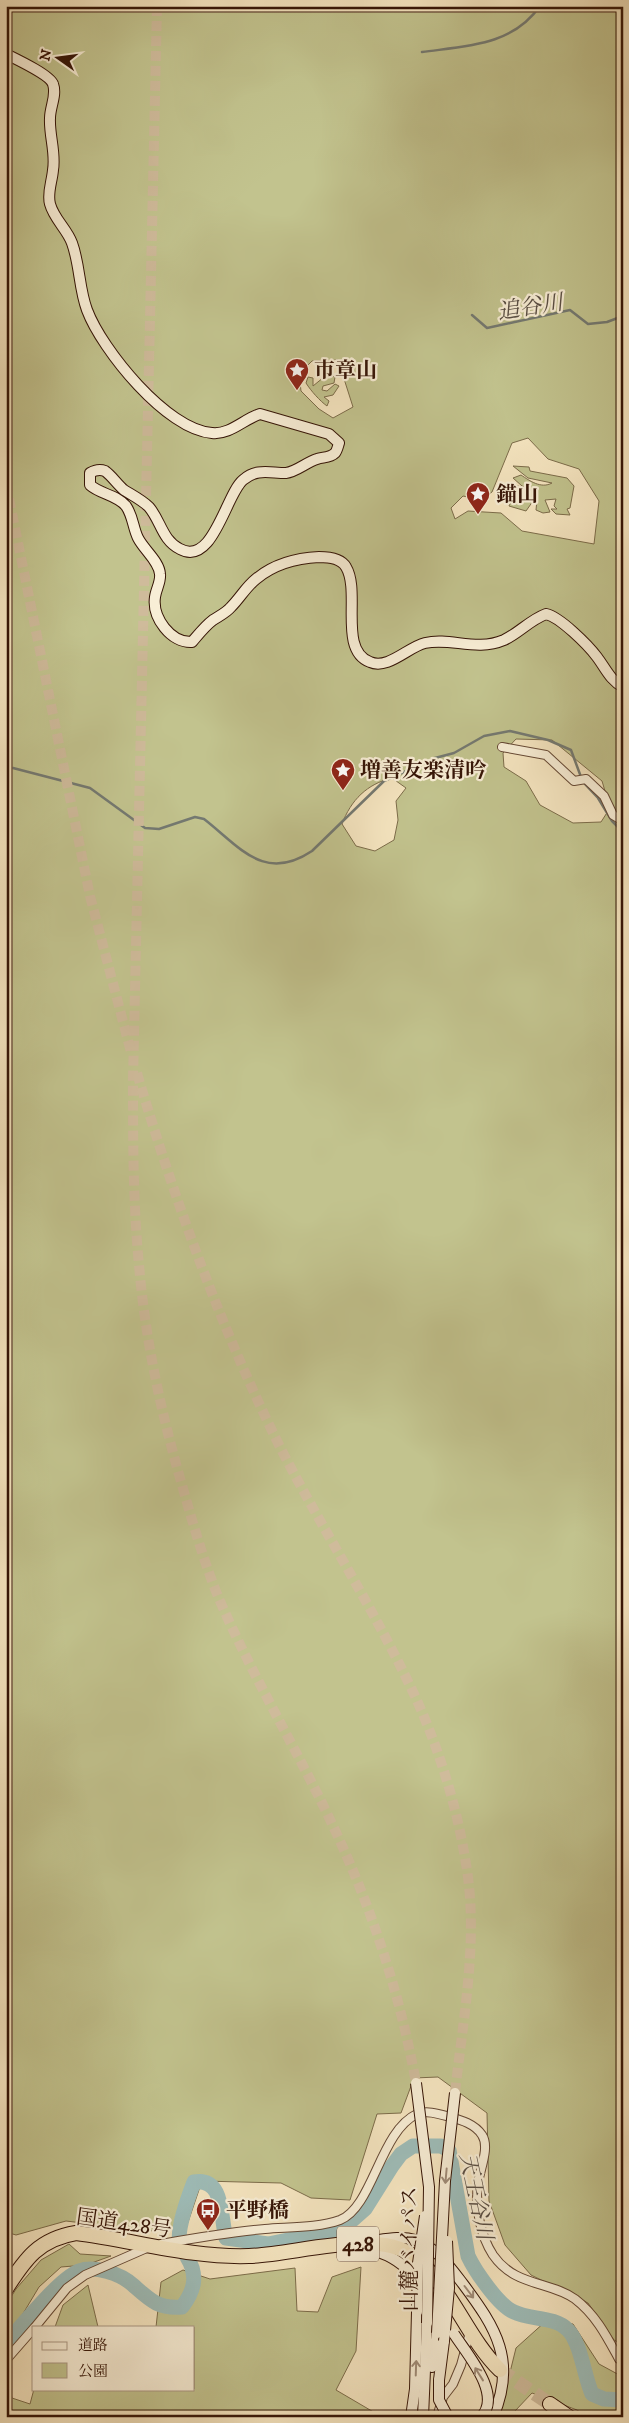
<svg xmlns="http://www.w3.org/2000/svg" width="629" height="2423" font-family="'IM FELL DW Pica','Noto Serif JP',serif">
	<rect width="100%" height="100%" fill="#f5e5c0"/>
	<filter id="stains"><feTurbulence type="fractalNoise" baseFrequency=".004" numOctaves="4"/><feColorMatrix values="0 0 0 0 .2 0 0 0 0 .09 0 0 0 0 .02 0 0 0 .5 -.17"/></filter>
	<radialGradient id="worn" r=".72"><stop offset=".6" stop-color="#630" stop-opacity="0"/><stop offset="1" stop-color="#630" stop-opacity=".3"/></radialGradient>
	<g fill="#c2c38e" stroke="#7c6c4a" fill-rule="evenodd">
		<path d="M6,6H623V2345L614,2340L588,2303L531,2275L505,2245L489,2201L487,2113L438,2077L414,2078L401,2113L377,2114L350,2200L311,2198L281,2183L202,2181L186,2228L149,2231L66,2221L16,2235L6,2232ZM338,360L353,407L333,418L319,409L301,391L299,374L312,361ZM528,438L548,459L579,469L599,501L594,544L522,531L501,513L468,511L455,519L451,508L463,496L481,500L492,492L512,443ZM516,739L552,740L602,781L610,808L601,822L573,823L540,805L526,781L504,767L503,753ZM392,778L406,788L396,801L398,820L394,840L375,851L356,846L342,824C351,800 367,784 392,778Z"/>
		<path d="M331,376L335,377L334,383L323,386L322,390L327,391L335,384L339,386L333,395L324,397L329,401L327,406C320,401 311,391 306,383L308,377L313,378V386L324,377Z"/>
		<path d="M513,466L529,467L530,471L567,478L574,486L570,508L567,509L570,515L556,514L551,509H557L554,506L556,499L545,500L550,512L543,513L536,510L537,500L533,501L526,511L509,506L512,499L506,492L509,486L513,484L530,491L531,490L522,486L513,478L521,475C530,481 541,489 552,483L528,478Z"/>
		<path d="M69,2244L80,2254L111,2256L86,2265L61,2267L39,2287L6,2342V2305L16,2289L41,2260Z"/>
		<path d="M361,2267L356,2351L336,2390L382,2417H6L7,2377L12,2398L30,2404L34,2389H194V2327H156L161,2282L183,2270L210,2279L295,2268L297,2311L318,2312L332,2277Z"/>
		<path d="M88,2285L98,2327H55L63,2305Z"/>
		<path d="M546,2321L573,2324L599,2364L623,2377V2417H587L577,2410L532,2393L515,2411L524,2417H499L516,2348Z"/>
	</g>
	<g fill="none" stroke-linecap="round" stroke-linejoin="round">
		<g stroke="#747971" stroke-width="2.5">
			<path d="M422,52C466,46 512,46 540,6"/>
			<path d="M472,315L487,328L570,310L588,324L607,322L623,316"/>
			<path d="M13,768L90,788L145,828L159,829L195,817L204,819C240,847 264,883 312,851L384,781L435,758L454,753L484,736L510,731L548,740L571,750L581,777"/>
			<path d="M6,771L7,770"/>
			<path d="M583,782L598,798L612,821L623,832"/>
		</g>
		<path stroke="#9ebdb9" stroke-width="15" d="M6,2343C23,2325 58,2280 79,2271C95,2265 121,2274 133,2285C150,2300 158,2309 182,2307C195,2290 198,2275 187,2257C185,2253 181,2248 180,2243C176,2231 189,2195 194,2182C225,2177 220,2218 226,2238L268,2244L328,2232L348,2224L365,2209L392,2166L401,2154L413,2146H441L449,2150L468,2256C475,2271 499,2306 514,2312C530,2320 554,2316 568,2330C581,2343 584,2376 592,2394L604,2399L623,2400"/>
		<g stroke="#cfbb9b" stroke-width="10" stroke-dasharray="10 5" stroke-linecap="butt">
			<path d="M157,6L133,1080C133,1141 133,1203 139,1265C145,1337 160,1408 180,1478C191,1517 202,1556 217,1594C253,1679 302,1757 340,1841C375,1918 401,1999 416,2083"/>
			<path d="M6,484L90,896L131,1052"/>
			<path d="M137,1073C175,1202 222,1331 282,1451C324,1532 374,1609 413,1692C438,1745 457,1806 466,1864C479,1939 463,2018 455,2093"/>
		</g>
		<path stroke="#cfbb9b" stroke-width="14" stroke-dasharray="14 7" stroke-linecap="butt" d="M500,2370L550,2404"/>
		<g stroke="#654834" stroke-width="10">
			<g id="street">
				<path d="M502,747L546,755L574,781L586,779L604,796L613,815L623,821"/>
				<path d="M161,2244C195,2238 230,2232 265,2229C289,2227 318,2228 340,2220C373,2207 380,2131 417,2114C427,2110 439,2114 450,2117C461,2120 475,2124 482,2135C490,2147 480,2169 478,2183C475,2207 480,2235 493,2255C515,2287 550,2281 575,2299C596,2315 607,2337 619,2359L623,2361"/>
				<path d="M35,2327L67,2288L85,2275L149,2247"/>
				<path d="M6,2360L34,2328"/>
				<path d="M437,2417L443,2397L453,2384L461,2365L470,2332"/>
			</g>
		</g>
		<g stroke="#351406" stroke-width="12">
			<g id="secondary">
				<path d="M6,54C16,59 50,75 53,84C57,95 50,107 50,118C49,135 56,153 53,170C52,182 47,193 50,204C54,219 67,229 72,243C80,265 79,289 87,310C102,350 167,430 212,433C230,435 244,419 260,414L329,434L339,443C338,446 337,451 335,453C330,458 323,457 317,459C307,462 296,472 286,473C269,473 257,468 243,480C226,494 213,567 180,549C162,540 161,521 149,507C142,500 132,495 124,490C117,484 112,476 105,471C100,469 95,470 90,473V485C100,494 117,495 126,506C133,516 133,528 138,538C144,550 159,561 160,574C161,582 156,589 155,597C152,618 171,643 192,642C198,635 205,626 213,620C219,616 226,613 231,607C240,598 246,587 256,579C274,564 297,558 319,557C329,557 341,558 346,567C361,592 338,650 370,662C388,670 408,647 425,643C451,637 476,652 504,640C519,633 530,620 546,614C560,617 588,645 597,657C606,669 610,680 623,687"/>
				<path d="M373,2241C387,2239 402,2236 415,2240C436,2247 450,2267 463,2284C496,2328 517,2361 493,2417"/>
				<path d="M362,2249C402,2252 420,2282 440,2313"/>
				<path d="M432,2367L437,2333"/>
				<path d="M439,2380L444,2341"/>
				<path d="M411,2417L415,2389L417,2312"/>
				<path d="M423,2417L427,2323"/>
			</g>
		</g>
		<g stroke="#351406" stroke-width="16">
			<g id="highway">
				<path d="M6,2289C25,2259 39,2239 76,2233C133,2240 190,2258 249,2256C294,2255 376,2228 413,2256C451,2285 466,2337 500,2370"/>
				<path d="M550,2404L569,2417"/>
			</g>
		</g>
		<use href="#street" stroke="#f8eed6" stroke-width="8"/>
		<use href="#secondary" stroke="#f8eed6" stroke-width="10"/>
		<use href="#highway" stroke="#f5e5c0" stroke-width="14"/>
		<g stroke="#351406" stroke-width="12" stroke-linecap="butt">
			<g id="secondary-bridge">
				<path d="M416,2083L429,2187L427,2323"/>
				<path d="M417,2312L418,2263L425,2216"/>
				<path d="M437,2333L445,2181L455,2093"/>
				<path d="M454,2334C467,2354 503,2395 481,2417"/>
				<path d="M444,2341L449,2288L447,2241"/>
				<path d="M439,2380V2400L448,2417"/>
			</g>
		</g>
		<use href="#secondary-bridge" stroke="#f8eed6" stroke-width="10"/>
	</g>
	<defs><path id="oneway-shaft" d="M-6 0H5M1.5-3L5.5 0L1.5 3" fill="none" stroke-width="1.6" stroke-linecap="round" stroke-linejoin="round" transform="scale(1.25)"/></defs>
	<g stroke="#a08c78">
		<use href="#oneway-shaft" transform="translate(446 2176) rotate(95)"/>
		<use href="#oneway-shaft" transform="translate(469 2292) rotate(53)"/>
		<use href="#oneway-shaft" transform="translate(416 2368) rotate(-88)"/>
		<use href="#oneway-shaft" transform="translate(479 2374) rotate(-122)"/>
	</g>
	<defs>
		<g id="sight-pin" transform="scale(1.25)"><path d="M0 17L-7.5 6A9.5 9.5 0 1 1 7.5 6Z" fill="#8f2418" stroke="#f8eed6"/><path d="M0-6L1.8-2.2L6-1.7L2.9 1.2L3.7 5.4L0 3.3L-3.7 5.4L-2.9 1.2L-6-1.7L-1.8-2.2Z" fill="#fff"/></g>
		<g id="bus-pin" transform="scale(1.25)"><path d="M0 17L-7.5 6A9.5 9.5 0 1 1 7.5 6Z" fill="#8f2418" stroke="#f8eed6"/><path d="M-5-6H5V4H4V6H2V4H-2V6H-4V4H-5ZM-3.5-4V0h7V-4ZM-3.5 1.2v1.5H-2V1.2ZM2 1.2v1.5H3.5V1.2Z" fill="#fff"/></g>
	</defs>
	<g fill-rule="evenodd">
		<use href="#sight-pin" x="297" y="370"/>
		<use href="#sight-pin" x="478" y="494"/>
		<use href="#sight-pin" x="343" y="770"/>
		<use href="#bus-pin" x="208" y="2210"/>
	</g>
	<g text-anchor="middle" stroke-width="4.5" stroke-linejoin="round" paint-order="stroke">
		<rect fill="#f8eed6" stroke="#705544" stroke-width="1" x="337" y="2226.5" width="42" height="35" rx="4"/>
		<g font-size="20" font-weight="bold" fill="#351406">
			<text x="358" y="2251">428</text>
		</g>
		<g font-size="21" font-weight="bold" fill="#351406" stroke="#f8eed6" text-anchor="start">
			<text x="314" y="377">市章山</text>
			<text x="496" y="501">錨山</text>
			<text x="360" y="777">増善友楽清吟</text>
			<text x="226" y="2217">平野橋</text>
		</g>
		<g font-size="21" fill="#351406" stroke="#f8eed6">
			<text transform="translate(124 2223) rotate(8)" y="7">国道428号</text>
			<text transform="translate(409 2249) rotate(-90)" y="7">山麓バイパス</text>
		</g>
		<g font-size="22" font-style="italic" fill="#5a4f45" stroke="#f8eed6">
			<text transform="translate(530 306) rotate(-9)" y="8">追谷川</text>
			<text transform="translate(477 2196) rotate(78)" y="8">天王谷川</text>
		</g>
	</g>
	<rect width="629" height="2423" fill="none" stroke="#f5e5c0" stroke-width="25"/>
	<rect x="8" y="8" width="614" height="2408" fill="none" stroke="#351406" stroke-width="2.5"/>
	<rect x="12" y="12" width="604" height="2398" fill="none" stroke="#351406"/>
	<rect x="32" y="2326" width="162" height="65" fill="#f8eed6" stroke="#aa9783"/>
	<rect x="42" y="2342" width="25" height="8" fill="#f8eed6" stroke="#aa9783"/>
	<text x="78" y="2350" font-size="15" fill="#351406">道路</text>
	<rect x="42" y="2363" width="25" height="15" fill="#c2c38e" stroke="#aa9783"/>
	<text x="78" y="2376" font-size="15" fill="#351406">公園</text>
	<g transform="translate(58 58) rotate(284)" stroke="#f8eed6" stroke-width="4" paint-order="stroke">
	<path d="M0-4L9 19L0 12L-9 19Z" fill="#351406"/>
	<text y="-8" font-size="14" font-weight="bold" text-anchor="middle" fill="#351406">N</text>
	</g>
	<rect width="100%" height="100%" filter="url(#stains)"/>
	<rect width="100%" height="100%" fill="url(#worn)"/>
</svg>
